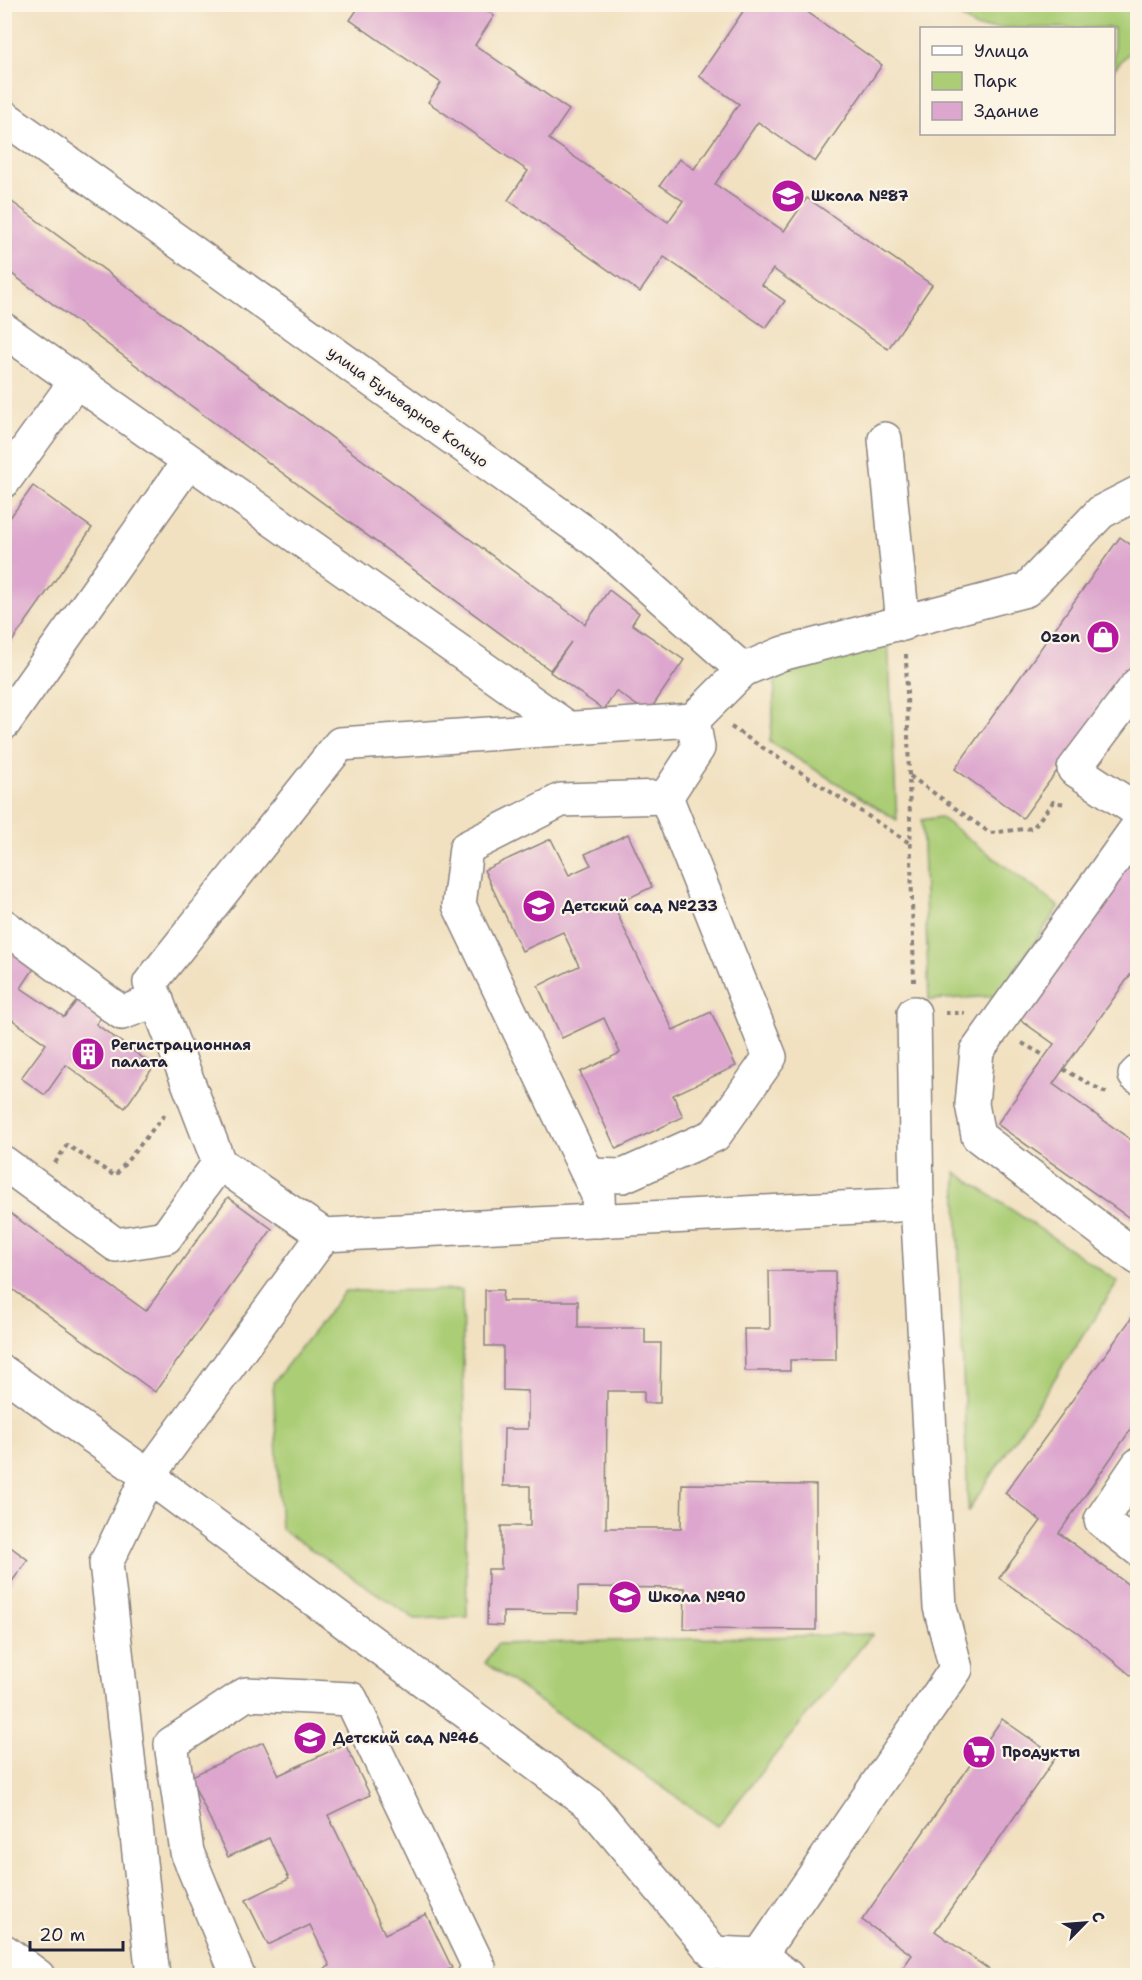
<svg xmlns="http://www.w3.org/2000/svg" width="1142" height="1980" font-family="'Shantell Sans',sans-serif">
	<rect width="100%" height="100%" fill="#fcf5e5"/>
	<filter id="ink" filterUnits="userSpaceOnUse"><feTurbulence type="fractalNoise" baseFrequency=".0167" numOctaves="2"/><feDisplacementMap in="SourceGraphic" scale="12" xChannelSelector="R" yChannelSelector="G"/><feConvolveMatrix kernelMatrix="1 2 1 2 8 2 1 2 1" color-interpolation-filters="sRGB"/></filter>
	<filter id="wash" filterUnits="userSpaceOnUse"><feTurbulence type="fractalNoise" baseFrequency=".008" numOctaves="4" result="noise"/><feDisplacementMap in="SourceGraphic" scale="24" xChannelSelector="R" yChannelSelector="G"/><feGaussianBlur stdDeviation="1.35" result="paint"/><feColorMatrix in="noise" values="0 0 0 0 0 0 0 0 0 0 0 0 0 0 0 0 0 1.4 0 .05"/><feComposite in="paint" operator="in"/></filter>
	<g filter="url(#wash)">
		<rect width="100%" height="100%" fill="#f1e1c1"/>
		<g fill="#abcd76" stroke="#667858" stroke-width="1.5">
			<path d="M945,5H1137V44L1114,69V28H976Z"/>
			<path d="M888,639L897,820L770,742L776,677Z"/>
			<path d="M940,817L1059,907L997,996L929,1000L922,820Z"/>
			<path d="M956,1172L1118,1282L968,1511Z"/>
			<path d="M462,1290L467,1617L415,1619L281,1529L273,1383L345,1291Z"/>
			<path d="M872,1634L718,1826L485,1663L497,1644Z"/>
		</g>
		<g id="blocks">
			<g fill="#dda6ce">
				<path d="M361,4H478L494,16L475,45L569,110L549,139L668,222L683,201L660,185L679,159L694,169L739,104L699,76L748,4H796L882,65L815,162L758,122L715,184L784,231L807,198L932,285L888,349L773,269L762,285L785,301L766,328L664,257L640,292L508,200L528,171L428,102L441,83L350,20Z"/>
				<path d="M4,196L585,624L609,590L639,613L632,624L684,660L648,713L616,691L604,710L550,672L571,642L550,670L4,268Z"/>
				<path d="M33,486L92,528L4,653V526Z"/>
				<path d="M1120,537L1138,550V659L1023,818L955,769Z"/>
				<path d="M628,834L652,887L614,905L623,926L673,1030L711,1012L736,1066L673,1095L683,1117L616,1149L580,1072L620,1053L604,1018L562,1038L538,986L579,966L563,932L522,951L484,870L551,839L569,875L591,865L585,854Z"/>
				<path d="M1138,845V964L1053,1084L1138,1145V1224L997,1124L1054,1044L1016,1017Z"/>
				<path d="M12,947L37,964L21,988L64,1017L79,998L103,1014L96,1024L154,1066L125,1108L66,1065L45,1095L21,1078L46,1044L7,1016L4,1020V959Z"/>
				<path d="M228,1197L272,1229L155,1392L4,1283V1209L146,1311Z"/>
				<path d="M769,1271H835L836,1360H790V1371H745L744,1329H770Z"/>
				<path d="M485,1290H503L502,1301H578V1328H645V1343H661L660,1403H644V1391H607L606,1528H681L682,1484L816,1485V1630L684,1629L685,1588L578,1587V1613L503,1612V1626L487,1625L488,1569H501V1526H530V1486H503L504,1429H528V1391L503,1390V1346H485Z"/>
				<path d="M1138,1309V1419L1059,1533L1138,1592V1681L1080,1634L999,1578L1041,1521L1005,1493Z"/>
				<path d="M4,1542L28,1560L4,1592Z"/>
				<path d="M1002,1719L1056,1757L935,1931L998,1976H897L912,1955L862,1920Z"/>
				<path d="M263,1742L279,1775L345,1744L370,1795L328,1815L343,1846L385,1934L426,1914L452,1968L437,1976H310L330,1966L310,1925L268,1945L246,1900L289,1879L269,1838L228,1857L190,1777Z"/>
			</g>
		</g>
	</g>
	<g filter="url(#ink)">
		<use href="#blocks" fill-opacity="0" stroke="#8a827e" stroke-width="1.5"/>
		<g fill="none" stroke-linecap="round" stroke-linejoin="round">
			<g stroke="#8a827e" stroke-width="36">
				<g id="minor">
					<path d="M4,117L602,545L743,670L693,720"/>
					<path d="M4,330L568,728"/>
					<path d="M885,439L903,624"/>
					<path d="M4,481L76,381"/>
					<path d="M743,670L781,654L1026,590L1101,512L1138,493"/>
					<path d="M1138,684L1074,769L1138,811"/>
					<path d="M4,723L189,461"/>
					<path d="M1138,826L977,1051L972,1104L978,1136L1138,1258"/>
					<path d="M4,926L122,1013L157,1000"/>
					<path d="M1138,1072L1135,1075L1138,1077"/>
					<path d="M4,1163L116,1245L166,1237L219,1163"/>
					<path d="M589,1175L623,1176L715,1135L770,1057L666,797"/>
					<path d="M599,1221L598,1195L459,905L466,848L561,800L666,797L698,748L693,720"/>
					<path d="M324,1235L219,1163L150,983L340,744L693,720"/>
					<path d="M4,1373L148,1476L590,1804L714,1953L760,1955L787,1976"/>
					<path d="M1138,1465L1101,1520L1138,1549"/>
					<path d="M4,1951L38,1976"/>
					<path d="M760,1955L956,1669L940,1607L917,1204L914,1013"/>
					<path d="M153,1976L106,1563L148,1476L324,1235L917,1204"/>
					<path d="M238,1976L187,1852L171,1744L246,1694L351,1699L479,1967L474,1976"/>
				</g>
			</g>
			<g stroke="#8a827e" stroke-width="4" stroke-dasharray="4.5 4.5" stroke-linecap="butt">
				<path d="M906,654L914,982"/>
				<path d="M731,727L911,844"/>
				<path d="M910,776L990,833L1033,828L1053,802L1066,804"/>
				<path d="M945,1013H965"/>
				<path d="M1022,1043L1045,1056"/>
				<path d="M1063,1069L1108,1094"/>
				<path d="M55,1163L67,1145L115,1176L166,1113"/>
			</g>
			<use href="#minor" stroke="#fff" stroke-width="33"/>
		</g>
	</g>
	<defs>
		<g id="school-disc" transform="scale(1.725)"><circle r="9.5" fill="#b5179e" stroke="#fcf5e5"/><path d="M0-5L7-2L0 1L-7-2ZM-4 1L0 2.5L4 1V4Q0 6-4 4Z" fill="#fff"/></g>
		<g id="shop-disc" transform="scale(1.725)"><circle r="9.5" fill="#b5179e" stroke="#fcf5e5"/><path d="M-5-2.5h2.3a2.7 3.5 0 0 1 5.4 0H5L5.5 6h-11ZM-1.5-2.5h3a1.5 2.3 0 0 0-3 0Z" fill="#fff"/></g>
		<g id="building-disc" transform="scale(1.725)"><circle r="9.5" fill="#b5179e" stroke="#fcf5e5"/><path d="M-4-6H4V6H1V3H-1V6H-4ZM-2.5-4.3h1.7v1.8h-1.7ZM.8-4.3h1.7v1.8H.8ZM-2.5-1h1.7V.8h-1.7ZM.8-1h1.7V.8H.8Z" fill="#fff"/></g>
		<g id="supermarket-disc" transform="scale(1.725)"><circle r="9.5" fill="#b5179e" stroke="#fcf5e5"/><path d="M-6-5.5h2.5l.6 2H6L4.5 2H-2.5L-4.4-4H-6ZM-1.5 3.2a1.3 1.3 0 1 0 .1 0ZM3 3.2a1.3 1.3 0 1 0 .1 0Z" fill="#fff"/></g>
	</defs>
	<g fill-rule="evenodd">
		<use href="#school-disc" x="788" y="196"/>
		<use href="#shop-disc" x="1103" y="637"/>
		<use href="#school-disc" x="539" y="906"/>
		<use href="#building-disc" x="88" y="1054"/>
		<use href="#school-disc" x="625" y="1597"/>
		<use href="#school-disc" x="310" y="1738"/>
		<use href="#supermarket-disc" x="979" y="1752"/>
	</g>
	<g text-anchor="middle" stroke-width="4.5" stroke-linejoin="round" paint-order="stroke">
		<g font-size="15" font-weight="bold" fill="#22223b" stroke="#fcf5e5" text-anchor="start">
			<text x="811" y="201">Школа №87</text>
			<text x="1080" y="642" text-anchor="end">Ozon</text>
			<text x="562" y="911">Детский сад №233</text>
			<text x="111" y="1050">Регистрационная<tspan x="111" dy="17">палата</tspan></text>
			<text x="648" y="1602">Школа №90</text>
			<text x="333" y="1743">Детский сад №46</text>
			<text x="1002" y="1757">Продукты</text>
		</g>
		<g font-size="15" fill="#22223b" stroke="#fcf5e5">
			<text transform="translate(408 407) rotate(36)" y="5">улица Бульварное Кольцо</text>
		</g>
	</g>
	<rect width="1142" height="1980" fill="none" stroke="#fcf5e5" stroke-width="24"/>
	<rect x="920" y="27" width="195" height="108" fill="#fcf5e5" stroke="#a5a1a1" stroke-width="1.5"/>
	<rect x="932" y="46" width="30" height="9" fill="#ffffff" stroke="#a5a1a1" stroke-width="1.5"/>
	<text x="974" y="57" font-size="18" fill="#22223b">Улица</text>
	<rect x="932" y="72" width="30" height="18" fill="#abcd76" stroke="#a5a1a1" stroke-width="1.5"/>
	<text x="974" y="87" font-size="18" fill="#22223b">Парк</text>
	<rect x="932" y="102" width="30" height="18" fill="#dda6ce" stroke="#a5a1a1" stroke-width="1.5"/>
	<text x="974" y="117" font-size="18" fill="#22223b">Здание</text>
	<g transform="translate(1085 1923) rotate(65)" stroke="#fcf5e5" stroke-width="4.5" paint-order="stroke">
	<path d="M0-4.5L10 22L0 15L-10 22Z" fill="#22223b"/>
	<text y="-9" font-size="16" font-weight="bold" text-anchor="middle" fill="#22223b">С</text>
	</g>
	<path d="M30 1941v9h93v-9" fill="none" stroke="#22223b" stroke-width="3"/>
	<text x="39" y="1941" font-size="18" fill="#22223b" stroke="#fcf5e5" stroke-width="4.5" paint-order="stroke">20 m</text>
</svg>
